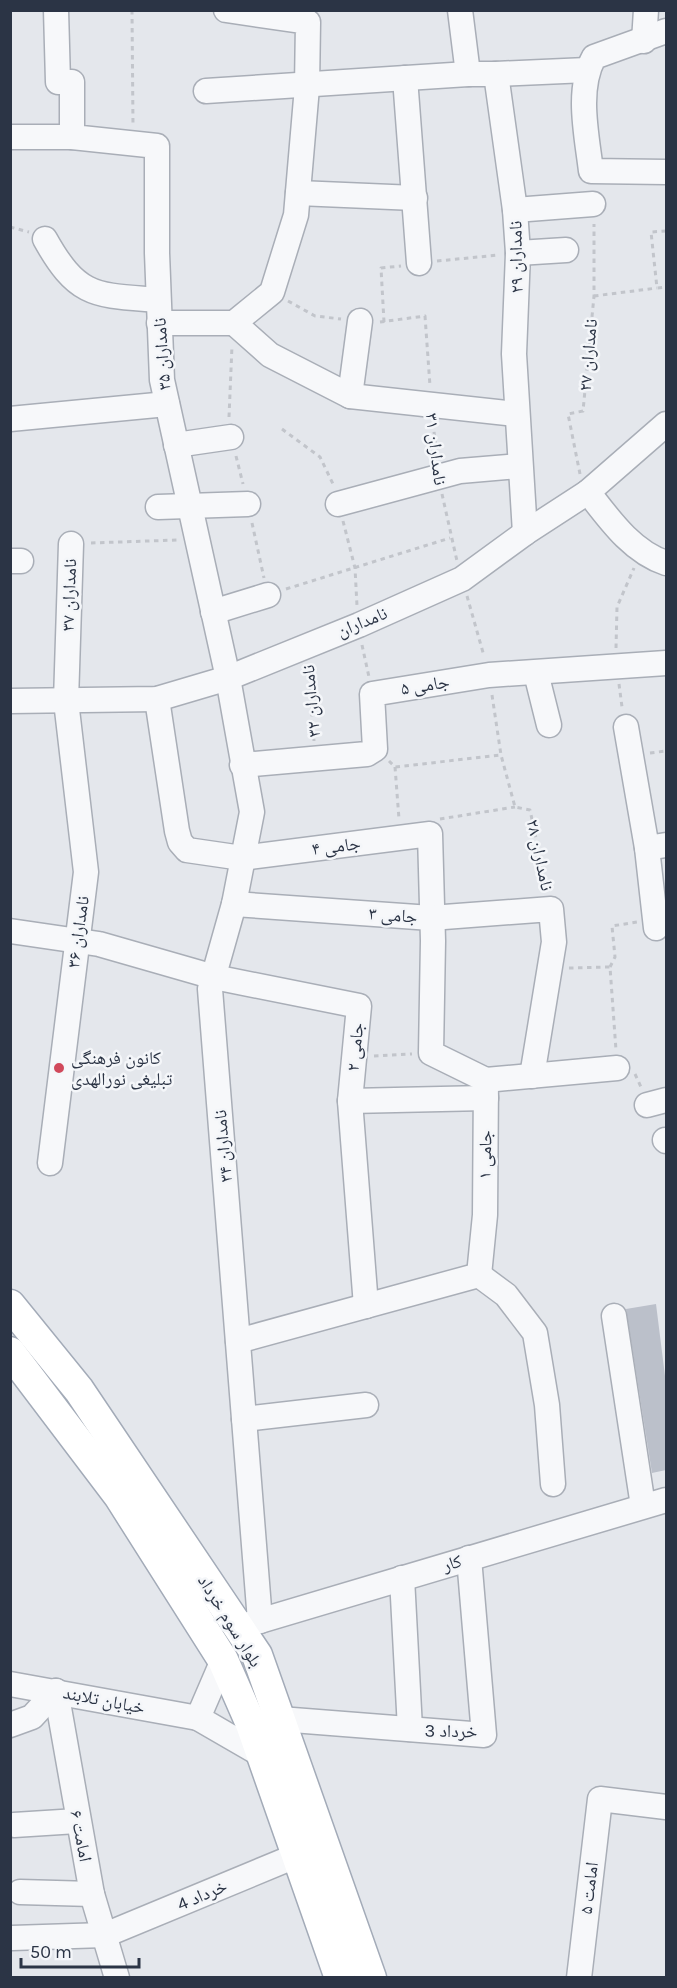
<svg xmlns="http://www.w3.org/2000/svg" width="677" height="1988" font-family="Karla,'Noto Naskh Arabic',sans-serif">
	<rect width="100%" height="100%" fill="#e4e7ec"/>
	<path fill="#bbc0ca" d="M656,1304L666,1384V1470L652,1473L626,1309Z"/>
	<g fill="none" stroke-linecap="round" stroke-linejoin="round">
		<g stroke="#a9aeb7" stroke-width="27">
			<g id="minor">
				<path d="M56,10L58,82H72V137L157,146V253L162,380L228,678L252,812L234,904L210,989L260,1621"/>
				<path d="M460,10L468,74H496L515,210L518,253L514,354L525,533"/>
				<path d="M666,31L594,57C576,90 587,136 591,171L666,172"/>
				<path d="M644,41L646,10"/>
				<path d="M496,74L587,70"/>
				<path d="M405,78L419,263"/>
				<path d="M206,91L468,74"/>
				<path d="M10,137H72"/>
				<path d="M298,193L415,198"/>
				<path d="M515,210L593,204"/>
				<path d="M45,239C78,298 95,295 158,300"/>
				<path d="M518,253L566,250"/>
				<path d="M159,323H234L272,292L296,215L307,87L308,22L226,10"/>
				<path d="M234,323L270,355L350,396L516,414"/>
				<path d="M350,396L360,321"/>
				<path d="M10,419L167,404"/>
				<path d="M176,445L231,437"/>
				<path d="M588,492C609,519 632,552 666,563"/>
				<path d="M338,504L460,471L519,466"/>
				<path d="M158,507L248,504"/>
				<path d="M10,561H21"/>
				<path d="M213,612L268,595"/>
				<path d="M536,673L549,725"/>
				<path d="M157,699L177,831L180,842L187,850L242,858L430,834L433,941L431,1053L486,1080"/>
				<path d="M10,701L157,699L228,678L359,625L462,579L525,533L588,492L666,424"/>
				<path d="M626,727L647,848L666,845"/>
				<path d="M242,765L367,754L375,749L372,694L489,675L666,663"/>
				<path d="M647,848L656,928"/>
				<path d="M234,904L431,918L551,909L554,942L532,1076"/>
				<path d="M10,931L99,944L214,977L359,1006L350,1101L486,1098"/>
				<path d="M350,1101L366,1306"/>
				<path d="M647,1105L666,1100"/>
				<path d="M665,1140L666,1141"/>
				<path d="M50,1163L86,872L66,701L71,544"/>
				<path d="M479,1275L506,1295L535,1333L547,1405L553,1484"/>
				<path d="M614,1316L643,1506"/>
				<path d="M238,1341L479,1275L485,1215L486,1080L617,1068"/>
				<path d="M244,1419L366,1405"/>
				<path d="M402,1578L410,1729"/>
				<path d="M246,1625L666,1500"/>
				<path d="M223,1660L198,1718L262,1755"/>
				<path d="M10,1684L198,1718"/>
				<path d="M56,1691L92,1894L117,1978"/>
				<path d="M280,1719L484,1735L469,1558"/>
				<path d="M10,1725L32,1717L56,1691"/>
				<path d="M14,1825L77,1821"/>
				<path d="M20,1892L92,1894"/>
				<path d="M12,1938L105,1935L298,1855"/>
				<path d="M579,1978L600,1799L666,1807"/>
			</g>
		</g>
		<g stroke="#a3abb8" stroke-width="33">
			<g id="major">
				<path d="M10,1305L79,1390L257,1655L371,1978"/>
				<path d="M10,1352L119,1496L223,1660L251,1724L340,1978"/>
			</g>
		</g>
		<g stroke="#c2c5cb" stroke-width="3" stroke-dasharray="4.5 4.5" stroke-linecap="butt">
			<path d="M132,10L133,126"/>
			<path d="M10,227L29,232"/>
			<path d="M666,231L651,232L657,288L666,287"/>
			<path d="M437,261L499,255"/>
			<path d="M594,296L657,288"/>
			<path d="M288,301L315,316L341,319"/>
			<path d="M380,322L425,316L430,386"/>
			<path d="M384,322L381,268L401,266"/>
			<path d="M229,417L232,346"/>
			<path d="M433,423L437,458"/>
			<path d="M282,429L320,457L334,486"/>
			<path d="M236,456L243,484"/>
			<path d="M580,474L568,414L583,411L594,296V224"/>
			<path d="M442,494L457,561"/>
			<path d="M343,521L355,568L357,606"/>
			<path d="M252,523L264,578"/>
			<path d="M91,543L177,540"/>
			<path d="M286,589L450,538"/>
			<path d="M467,596L484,656"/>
			<path d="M362,645L369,677"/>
			<path d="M616,648L617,607L634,568"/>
			<path d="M308,667L314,741"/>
			<path d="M619,684L622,707"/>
			<path d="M492,695L501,755L515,807L530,810L547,890"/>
			<path d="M650,753L666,751"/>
			<path d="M389,761L395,767L501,755"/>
			<path d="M395,767L399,819"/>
			<path d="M440,819L515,807"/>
			<path d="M610,967L615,957L612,926L637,922"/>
			<path d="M569,968L610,967L616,1050"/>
			<path d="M374,1056L412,1054"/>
			<path d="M635,1074L641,1087"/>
		</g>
		<use href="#minor" stroke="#f7f8fa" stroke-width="24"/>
		<use href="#major" stroke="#fff" stroke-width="30"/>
	</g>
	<circle fill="#d1495b" stroke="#f4f6f9" stroke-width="2" cx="59" cy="1068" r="6"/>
	<g text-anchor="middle" stroke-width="5" stroke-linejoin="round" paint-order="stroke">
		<g font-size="18" fill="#2b3445" stroke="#f4f6f9">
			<text transform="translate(516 257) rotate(-91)" y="6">نامداران ۲۹</text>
			<text transform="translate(162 354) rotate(-94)" y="6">نامداران ۳۵</text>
			<text transform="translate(588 355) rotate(-85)" y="6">نامداران ۲۷</text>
			<text transform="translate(436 449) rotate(83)" y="6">نامداران ۳۱</text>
			<text transform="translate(69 595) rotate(-88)" y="6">نامداران ۳۷</text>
			<text transform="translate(362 622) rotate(-22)" y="6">نامداران</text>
			<text transform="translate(425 685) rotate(-9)" y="6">جامی ۵</text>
			<text transform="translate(311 701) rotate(-95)" y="6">نامداران ۳۲</text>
			<text transform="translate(336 846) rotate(-7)" y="6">جامی ۴</text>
			<text transform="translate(540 855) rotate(78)" y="6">نامداران ۲۸</text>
			<text transform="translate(393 915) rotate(4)" y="6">جامی ۳</text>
			<text transform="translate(78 932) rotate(-82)" y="6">نامداران ۳۶</text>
			<text transform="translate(355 1047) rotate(-84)" y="6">جامی ۲</text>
			<text transform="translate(223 1146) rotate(-95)" y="6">نامداران ۳۴</text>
			<text transform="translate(485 1155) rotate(-89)" y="6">جامی ۱</text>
			<text transform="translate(452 1563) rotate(-17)" y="6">کار</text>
			<text transform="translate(230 1621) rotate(58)" y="6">بلوار سوم خرداد</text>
			<text transform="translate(104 1700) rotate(11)" y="6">خیابان تلابند</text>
			<text transform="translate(451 1731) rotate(1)" y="6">خرداد 3</text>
			<text transform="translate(81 1836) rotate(79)" y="6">امامت ۶</text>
			<text transform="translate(589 1888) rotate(-83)" y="6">امامت ۵</text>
			<text transform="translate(202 1895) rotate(-23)" y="6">خرداد 4</text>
		</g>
		<g font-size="18" fill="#2b3445" stroke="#f4f6f9" text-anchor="start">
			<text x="71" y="1064">کانون فرهنگی<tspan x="71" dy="21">تبلیغی نورالهدی</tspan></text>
		</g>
	</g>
	<rect width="677" height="1988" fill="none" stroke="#2b3445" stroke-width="24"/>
	<path d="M21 1958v9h118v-9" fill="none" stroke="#2b3445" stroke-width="3"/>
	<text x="30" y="1958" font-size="18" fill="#2b3445" stroke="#f4f6f9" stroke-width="4.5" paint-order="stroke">50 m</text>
</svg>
